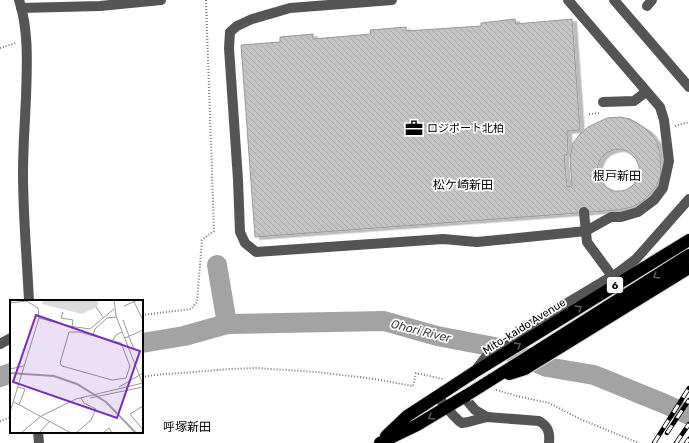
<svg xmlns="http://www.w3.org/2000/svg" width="689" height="443" font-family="Rubik,'Noto Sans JP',sans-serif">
	<defs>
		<pattern id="building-back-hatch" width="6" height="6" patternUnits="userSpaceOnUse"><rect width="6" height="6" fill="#c4c4c4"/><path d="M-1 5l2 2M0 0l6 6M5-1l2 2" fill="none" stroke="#a7a7a7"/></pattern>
		<filter id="shadow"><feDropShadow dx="4.5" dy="2.5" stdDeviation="0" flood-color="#0004"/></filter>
	</defs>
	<rect width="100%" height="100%" fill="#fff"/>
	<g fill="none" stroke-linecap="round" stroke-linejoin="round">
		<g stroke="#a3a3a3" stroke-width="20">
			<path d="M217,265L227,324"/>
			<path d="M142,343L184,336L227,324L384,321L437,336L505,349L547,367L594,375L665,404L689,415"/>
			<path d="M0,377L11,373"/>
		</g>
	</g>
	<path fill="url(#building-back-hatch)" stroke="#999" fill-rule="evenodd" filter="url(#shadow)" d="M515,19L516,24L572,19L580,130L567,131L568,154L564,155L567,187L572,186L570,158L573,143L580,134L588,127L607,118L620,117L630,119L640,125L650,132L657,142L660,153L661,175L656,187L643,201L632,207L618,210L255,237L241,45L280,42V37L313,34V39L371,34L370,30L406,27V31L481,26V23ZM620,149L627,151L633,156L636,159L639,166V173L637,180L632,186L626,190L621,191H614L607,188L601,183L598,177L597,170L598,165L601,158L606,153L613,150Z"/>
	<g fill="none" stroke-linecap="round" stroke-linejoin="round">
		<g stroke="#dbdbdb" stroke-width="14">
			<g id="highway">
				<path d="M473,373L689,240"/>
				<path d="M509,374L525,369L689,268"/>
				<path d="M491,380L689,255"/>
				<path d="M386,436L407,416L447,390"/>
				<path d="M380,443L417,425L467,395"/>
			</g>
		</g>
		<g stroke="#777" stroke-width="2" stroke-dasharray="1 2" stroke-linecap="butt">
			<path d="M0,48L16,43"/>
			<path d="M589,114L600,113"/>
			<path d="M675,126L689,122"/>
			<path d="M142,315L191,309L197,302L202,240L214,231L206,0"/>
			<path d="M142,377L155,375L231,369L256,368L316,372L368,378L413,386L416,373L443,379"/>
			<path d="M496,390L521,397L549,403L580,419L639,443"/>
			<path d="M0,421L11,417"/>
		</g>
		<g stroke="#555" stroke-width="10">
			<path d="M19,0C29,30 27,66 26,97C25,122 23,148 23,173C23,216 27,258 29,301"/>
			<path d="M392,0L290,8L252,19L237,26L230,32L229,48L238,180L240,232L245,243L256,252L443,239L477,242L557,234L586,231L611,217H621L638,212L654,200L663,188L669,161L664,120L660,107L568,0"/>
			<path d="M614,0L689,87"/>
			<path d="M647,6L652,0"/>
			<path d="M21,8L100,6L161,0"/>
			<path d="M603,102L634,101L646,92"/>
			<path d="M584,212L587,242L612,276"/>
			<path d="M0,344L11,338"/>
			<path d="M477,368L489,353L532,324L619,272L636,259L689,199"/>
			<path d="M437,396L453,415L459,421L462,423L468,422L487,417L539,421C548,426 550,432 549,443"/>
			<path d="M464,397L475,410L487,417"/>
			<path d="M38,432L39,443"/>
		</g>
		<use href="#highway" stroke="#000" stroke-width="12"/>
		<g stroke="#000" stroke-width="4.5">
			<g id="rail">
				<path d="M667,433L689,400"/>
				<path d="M654,443L689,388"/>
				<path d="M676,443L689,424"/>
				<path d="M686,443L689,439"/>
			</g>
		</g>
		<use href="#rail" stroke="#fff" stroke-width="3" stroke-dasharray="9" stroke-linecap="butt"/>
		<g stroke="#dbdbdb" stroke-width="14" stroke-linecap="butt">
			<g id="highway-bridge">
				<path d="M447,390L473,373"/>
				<path d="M467,395L491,380"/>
			</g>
		</g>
		<use href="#highway-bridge" stroke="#000" stroke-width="12"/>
	</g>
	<defs><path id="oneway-chevron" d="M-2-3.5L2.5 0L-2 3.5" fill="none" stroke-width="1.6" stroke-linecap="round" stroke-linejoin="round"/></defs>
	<g stroke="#595959">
		<use href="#oneway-chevron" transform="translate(656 276) rotate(148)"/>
		<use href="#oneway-chevron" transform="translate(579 308) rotate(-32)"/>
		<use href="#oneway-chevron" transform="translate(518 345) rotate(-32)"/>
		<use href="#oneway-chevron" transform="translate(431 417) rotate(149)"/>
	</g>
	<defs>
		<g id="office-bare" transform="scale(1.38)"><path d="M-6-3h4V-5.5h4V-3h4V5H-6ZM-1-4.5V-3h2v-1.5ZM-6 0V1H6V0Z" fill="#000" stroke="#fff" stroke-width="2.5" paint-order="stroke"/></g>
	</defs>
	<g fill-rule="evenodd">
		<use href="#office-bare" x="414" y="128"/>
	</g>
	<g text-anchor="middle" stroke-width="3.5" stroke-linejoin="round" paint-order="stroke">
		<rect fill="#fff" stroke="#4c4c4c" stroke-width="1" x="607" y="277" width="16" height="16" rx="3"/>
		<g font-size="10" font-weight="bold" fill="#000">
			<text x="615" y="289">6</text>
		</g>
		<g font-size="11" fill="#000" stroke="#fff" text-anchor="start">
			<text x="427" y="132">ロジポート北柏</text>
		</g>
		<g font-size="11" fill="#000" stroke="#fff">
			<text transform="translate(524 326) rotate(-32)" y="4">Mito-kaido Avenue</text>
		</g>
		<g font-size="12" fill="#000" stroke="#fff">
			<text x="617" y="180">根戸新田</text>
			<text x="463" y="189">松ケ崎新田</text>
			<text x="187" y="431">呼塚新田</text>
		</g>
		<g font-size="12" font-style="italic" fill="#444" stroke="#fff">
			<text transform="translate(421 331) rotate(14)" y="4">Ohori River</text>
		</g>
	</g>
	<g transform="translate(10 300)">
		<rect width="133" height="133" fill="#fff"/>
		<path d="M34,0H89L87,7L72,14L32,4Z" fill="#dcdcdc"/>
		<path fill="none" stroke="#a3a3a3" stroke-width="2" d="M0,73L44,76L67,84L96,102L126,133"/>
		<path fill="none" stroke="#999" stroke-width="1" d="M104,0L106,16L132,82M123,0L133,20M0,3L17,1M114,6L128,0M86,7L93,17M53,12L51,18L63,20L62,27M29,18L59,26L80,29L104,9M113,20L119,36M59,32H69L111,43L120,66L116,78L102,80L52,66L50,63ZM83,35L85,29L97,18L106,17M119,37L124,49M115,38L133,30M103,40L106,35L112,32M0,69L14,66M8,87L15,89L9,105M109,87L133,73M80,98L133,87M4,102L61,133M133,106L120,114L133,130M0,112L29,18L28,8L15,0M11,133L31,116L66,99L133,83M29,133L40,121M66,133L81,120L86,109L74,103L71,98M93,133L99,128L102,133"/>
		<path fill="#7b2cbf" fill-opacity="0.15" stroke="#7b2cbf" stroke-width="2" d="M26,15L130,51L107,118L3,82Z"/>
		<rect width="133" height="133" fill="none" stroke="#000" stroke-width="2"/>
	</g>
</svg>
